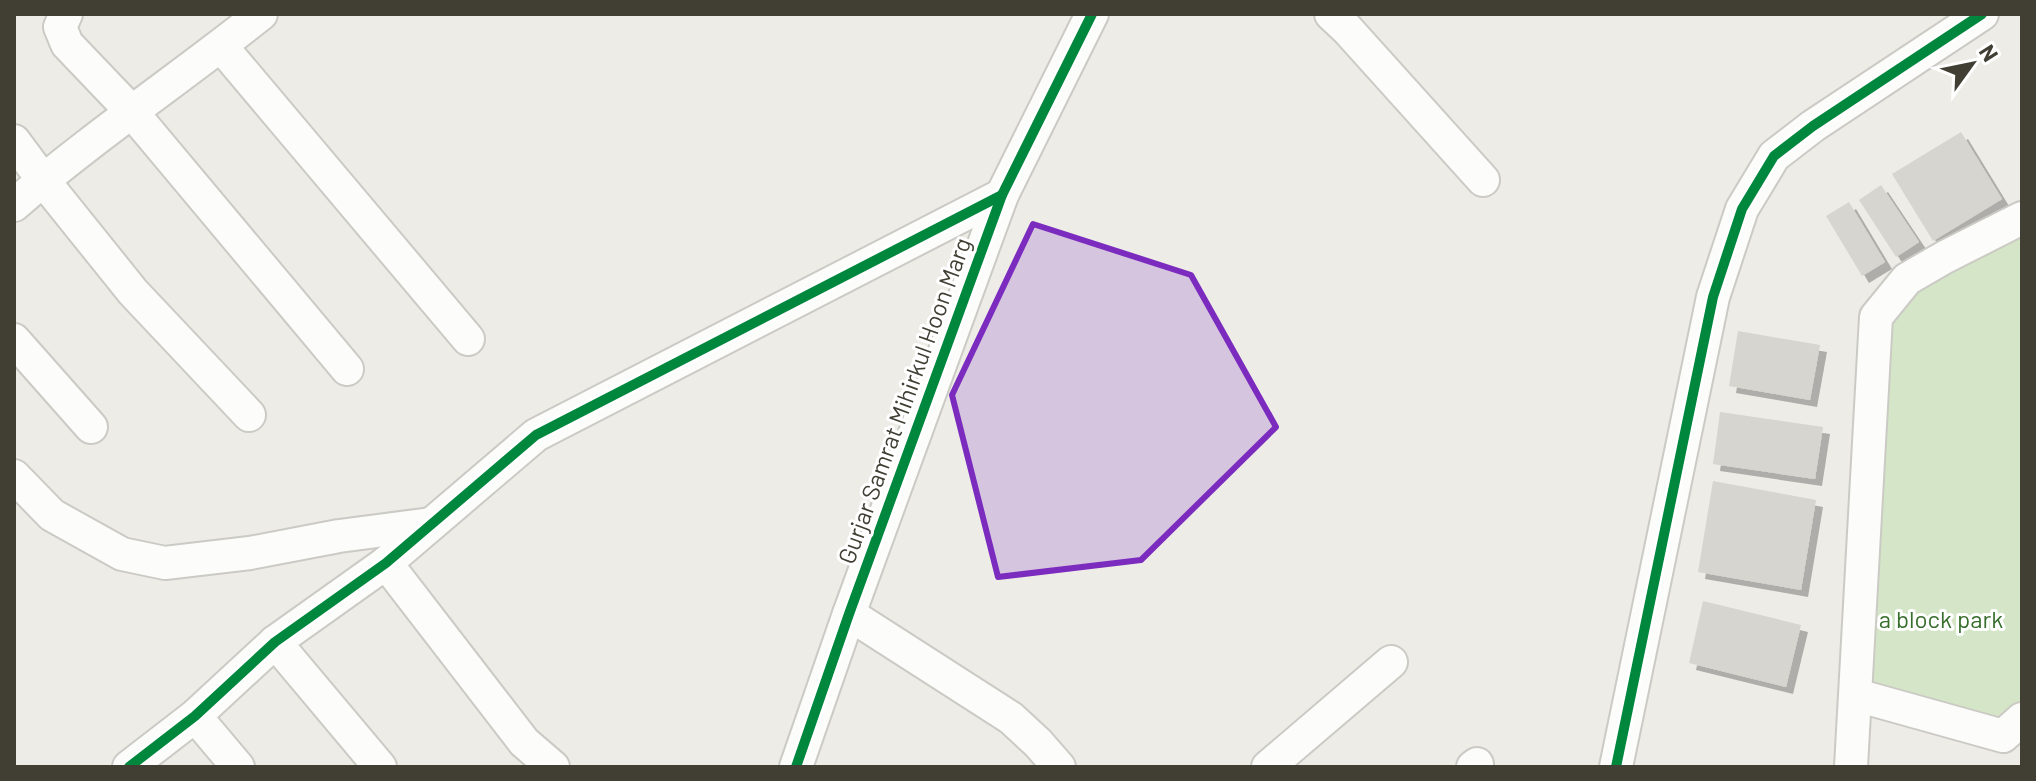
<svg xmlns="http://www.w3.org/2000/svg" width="2036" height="781" font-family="Barlow,sans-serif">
	<defs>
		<filter id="shadow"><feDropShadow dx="7" dy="7" stdDeviation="0" flood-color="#0004"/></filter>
	</defs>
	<rect width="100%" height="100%" fill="#edece6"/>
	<path fill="#d4e6c7" d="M2022,218V719L2003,736L1856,695L1876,317Z"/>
	<g fill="#d6d5cf" filter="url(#shadow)">
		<path d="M1961,132L2002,199L1933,241L1892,174Z"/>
		<path d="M1881,185L1919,242L1896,257L1859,200Z"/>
		<path d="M1849,202L1885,262L1862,276L1826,216Z"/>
		<path d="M1738,331L1820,345L1810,400L1729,386Z"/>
		<path d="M1720,412L1823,427L1815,479L1713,464Z"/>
		<path d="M1713,481L1816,500L1801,590L1698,572Z"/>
		<path d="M1703,601L1801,625L1786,687L1689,663Z"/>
	</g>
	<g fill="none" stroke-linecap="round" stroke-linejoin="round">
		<g stroke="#cbcac4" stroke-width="36">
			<g id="minor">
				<path d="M66,14L60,27L67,44L131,111L347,369"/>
				<path d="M1331,14L1347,29L1483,180"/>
				<path d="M221,46L468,339"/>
				<path d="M14,141L43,180L133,292L249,415"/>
				<path d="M14,205C93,137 179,79 261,14"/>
				<path d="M14,340L91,427"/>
				<path d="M14,476L52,515L122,554L165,563L250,553L339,536L431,524"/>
				<path d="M386,563L524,742L553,767"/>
				<path d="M849,614L1011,718L1038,743L1059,767"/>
				<path d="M275,642L380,767"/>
				<path d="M1856,695L2003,736L2022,719"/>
				<path d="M195,716L238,767"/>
				<path d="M129,767L195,716L275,642L386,563L536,435L1002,195"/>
				<path d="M796,767L849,614L1002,195L1092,14"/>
				<path d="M1268,767L1391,662"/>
				<path d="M1473,767L1477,764"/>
				<path d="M1616,767L1713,297L1742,209L1774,156L1813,126L1982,14"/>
				<path d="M1851,767L1876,317L1907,279L1945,257L2022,218"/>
			</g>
		</g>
		<use href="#minor" stroke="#fcfcfb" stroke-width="32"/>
		<g stroke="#fff" stroke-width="15">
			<g id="cycleway">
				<path d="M129,767L195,716L275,642L386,563L536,435L1002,195"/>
				<path d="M796,767L849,614L1002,195L1092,14"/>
				<path d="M1616,767L1713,297L1742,209L1774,156L1813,126L1982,14"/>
			</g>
		</g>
		<use href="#cycleway" stroke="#00873e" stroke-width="10"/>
	</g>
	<path fill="#7b2cbf" fill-opacity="0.2" stroke="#7b2cbf" stroke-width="6" stroke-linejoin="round" d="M1033,224L1191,275L1276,427L1141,560L998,577L952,395Z"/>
	<g text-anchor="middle" stroke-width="6" stroke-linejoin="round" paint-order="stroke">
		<g font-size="24" fill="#413f34" stroke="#fff">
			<text transform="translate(905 401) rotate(-70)" y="8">Gurjar Samrat Mihirkul Hoon Marg</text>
		</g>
		<g font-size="24" fill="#376e2c" stroke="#fff">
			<text x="1941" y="628">a block park</text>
		</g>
	</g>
	<rect width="2036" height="781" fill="none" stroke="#413f34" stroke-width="32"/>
	<g transform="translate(1972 64) rotate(57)" stroke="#ffffff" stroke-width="6" paint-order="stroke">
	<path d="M0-6L14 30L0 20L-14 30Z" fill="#413f34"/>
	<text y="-12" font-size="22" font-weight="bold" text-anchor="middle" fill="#413f34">N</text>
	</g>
</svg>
